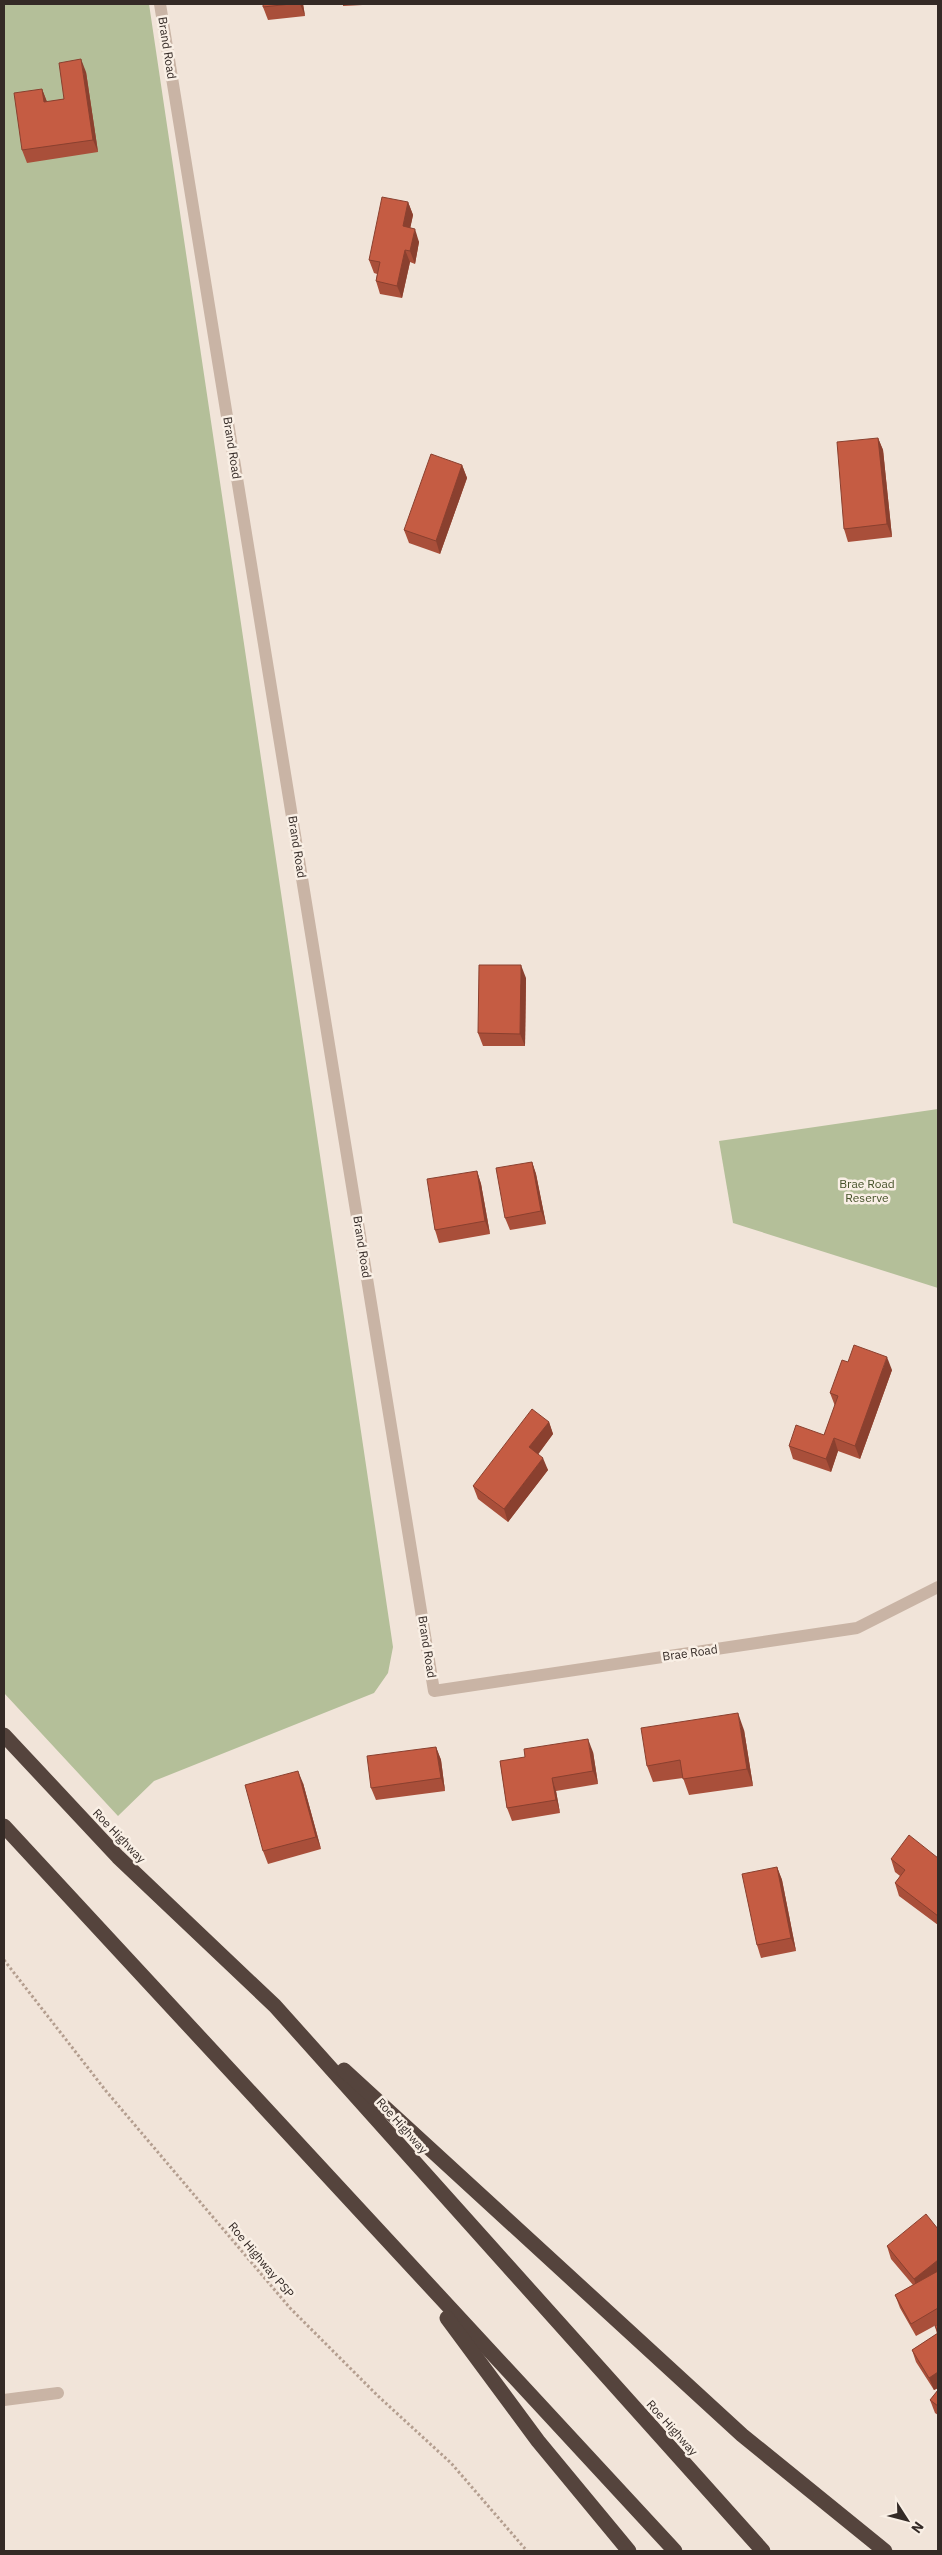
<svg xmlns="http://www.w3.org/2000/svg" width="942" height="2555" font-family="'IBM Plex Sans',sans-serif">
	<rect width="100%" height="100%" fill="#f1e4d9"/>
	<g fill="#b4bf99">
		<path d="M4,4H149L393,1647L388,1673L374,1693L154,1781L118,1816L4,1693Z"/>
		<path d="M938,1109V1288L733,1223L719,1141Z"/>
	</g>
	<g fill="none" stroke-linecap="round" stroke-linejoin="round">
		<path stroke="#b49e8f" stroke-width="3" stroke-dasharray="2.5 2.5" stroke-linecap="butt" d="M4,1960L106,2091L290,2308L378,2396L451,2463L527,2551"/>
		<g stroke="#c9b4a5" stroke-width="12">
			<path d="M160,4L434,1691L857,1628L938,1587"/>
			<path d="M4,2400L58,2393"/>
		</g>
		<g stroke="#55443d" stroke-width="15">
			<path d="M4,1735L118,1857L275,2006L763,2551"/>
			<path d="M4,1826L675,2551"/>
			<path d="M344,2070L742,2435L885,2551"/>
			<path d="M447,2318L538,2441L629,2551"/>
		</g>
	</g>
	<g fill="#a94f3a">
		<path d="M263,4H303L305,16L268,20L263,7Z"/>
		<path d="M343,4H382L343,6Z"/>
		<path d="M86,72L98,152L27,163L22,150L42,89L47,102L64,99Z"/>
		<path d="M408,202L413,215L410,228L419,242L415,264L410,262L402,298L380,294L376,281L377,274L374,273L369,260Z"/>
		<path d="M878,438L883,450L892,537L848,542L844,529Z"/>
		<path d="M462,465L467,478L440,554L409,543L404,530Z"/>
		<path d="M526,978L525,1046H483L478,1033Z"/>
		<path d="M532,1162L536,1174L546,1224L510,1230L505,1218Z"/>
		<path d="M477,1171L481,1184L490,1234L439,1243L435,1230Z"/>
		<path d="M848,1362L892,1370L860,1459L838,1451L831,1472L793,1459L789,1446L824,1435L835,1406L830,1393Z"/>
		<path d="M549,1422L553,1434L538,1454L548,1470L508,1522L478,1499L473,1486Z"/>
		<path d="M744,1730L753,1786L689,1795L683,1778L653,1782L647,1766Z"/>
		<path d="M436,1747L441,1760L445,1791L376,1800L371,1788Z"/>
		<path d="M593,1752L598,1784L556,1791L560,1813L512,1821L507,1808L500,1761Z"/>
		<path d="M303,1783L321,1849L268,1864L263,1851Z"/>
		<path d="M938,1858V1925L899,1896L895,1883L900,1876L895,1872L891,1859Z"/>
		<path d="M777,1867L782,1880L796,1951L761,1958L757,1945Z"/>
		<path d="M938,2229V2324L916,2336L900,2308L895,2295L913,2285L891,2259L887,2246Z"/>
		<path d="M938,2324V2388L934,2390L916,2362L912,2350L937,2334L935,2326Z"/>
		<path d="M938,2390V2415L935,2413L930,2400Z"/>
	</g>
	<g fill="#8a402f">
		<path d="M300,4H303L305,16Z"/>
		<path d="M81,59L86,72L98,152L93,140Z"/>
		<path d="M42,89L47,102H44Z"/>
		<path d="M408,202L413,215L408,239L403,226Z"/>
		<path d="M415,229L419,242L415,264L410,251Z"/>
		<path d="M405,250L410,262L402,298L397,286Z"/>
		<path d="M878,438L883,450L892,537L887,524Z"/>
		<path d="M462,465L467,478L440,554L436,541Z"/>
		<path d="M521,965L526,978L525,1046L520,1034Z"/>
		<path d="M532,1162L536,1174L546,1224L541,1211Z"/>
		<path d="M477,1171L481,1184L490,1234L485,1221Z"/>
		<path d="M887,1357L892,1370L860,1459L855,1446Z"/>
		<path d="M549,1422L553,1434L534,1460L529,1447Z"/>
		<path d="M834,1438L838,1451L831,1472L826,1459Z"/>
		<path d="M543,1458L548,1470L508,1522L504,1509Z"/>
		<path d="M738,1713L744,1730L753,1786L747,1769Z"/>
		<path d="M588,1739L593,1752L598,1784L593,1771Z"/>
		<path d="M436,1747L441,1760L445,1791L441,1778Z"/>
		<path d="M298,1771L303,1783L321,1849L316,1837Z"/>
		<path d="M552,1778L556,1791L560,1813L556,1800Z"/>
		<path d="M777,1867L782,1880L796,1951L791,1938Z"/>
		<path d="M938,2260V2276L918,2292L914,2279Z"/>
		<path d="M938,2372V2388L934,2390L929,2378Z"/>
	</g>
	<g fill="#c55c43" stroke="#8a402f">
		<path d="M263,4H291L263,7Z"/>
		<path d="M81,59L93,140L22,150L14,93L42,89L44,102L64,99L59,63Z"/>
		<path d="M382,197L408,202L403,226L415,229L410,251L405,250L397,286L376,281L380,262L369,260Z"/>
		<path d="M878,438L887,524L844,529L837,442Z"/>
		<path d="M431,454L462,465L436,541L404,530Z"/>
		<path d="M479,965H521L520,1034L478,1033Z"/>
		<path d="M532,1162L541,1211L505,1218L496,1168Z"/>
		<path d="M477,1171L485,1221L435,1230L427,1179Z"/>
		<path d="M854,1345L887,1357L855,1446L834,1438L826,1459L789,1446L796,1425L824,1435L838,1396L830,1393L842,1360L848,1362Z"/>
		<path d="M532,1409L549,1422L529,1447L543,1458L504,1509L473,1486Z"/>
		<path d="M738,1713L747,1769L683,1779L680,1760L647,1766L641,1728Z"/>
		<path d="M588,1739L593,1771L552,1778L556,1800L507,1808L500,1761L525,1757L524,1749Z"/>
		<path d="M436,1747L441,1778L371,1788L367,1756Z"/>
		<path d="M298,1771L316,1837L263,1851L245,1785Z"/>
		<path d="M909,1835L938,1858V1916L895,1883L905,1870L891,1859Z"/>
		<path d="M777,1867L791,1938L757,1945L742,1874Z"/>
		<path d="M926,2214L938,2229V2260L914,2279L887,2246Z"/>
		<path d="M938,2271V2308L911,2324L895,2295Z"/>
		<path d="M938,2324V2332L935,2326Z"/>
		<path d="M938,2333V2372L929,2378L912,2350Z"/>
		<path d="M938,2390V2406L930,2400Z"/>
	</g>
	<g text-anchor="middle" stroke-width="5" stroke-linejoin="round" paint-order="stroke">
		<g font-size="12" fill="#342a26" stroke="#f9efe5">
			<text transform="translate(167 48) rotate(81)" y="4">Brand Road</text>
			<text transform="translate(232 448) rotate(81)" y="4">Brand Road</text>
			<text transform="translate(297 847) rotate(81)" y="4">Brand Road</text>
			<text transform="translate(362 1247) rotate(81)" y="4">Brand Road</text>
			<text transform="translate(427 1647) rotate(81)" y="4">Brand Road</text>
			<text transform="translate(690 1653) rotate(-8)" y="4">Brae Road</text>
			<text transform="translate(119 1836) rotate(46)" y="4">Roe Highway</text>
			<text transform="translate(402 2126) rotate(48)" y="4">Roe Highway</text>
			<text transform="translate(261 2260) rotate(50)" y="4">Roe Highway PSP</text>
			<text transform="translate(672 2428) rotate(48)" y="4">Roe Highway</text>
		</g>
		<g font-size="12" fill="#46522a" stroke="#f9efe5">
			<text x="867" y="1188">Brae Road<tspan x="867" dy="14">Reserve</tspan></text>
		</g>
	</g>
	<rect width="942" height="2555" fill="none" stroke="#342a26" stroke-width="10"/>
	<g transform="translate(907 2520) rotate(126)" stroke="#f9efe5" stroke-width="4" paint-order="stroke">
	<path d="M0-4L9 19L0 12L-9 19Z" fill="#342a26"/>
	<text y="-8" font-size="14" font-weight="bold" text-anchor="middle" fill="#342a26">N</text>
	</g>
</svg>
